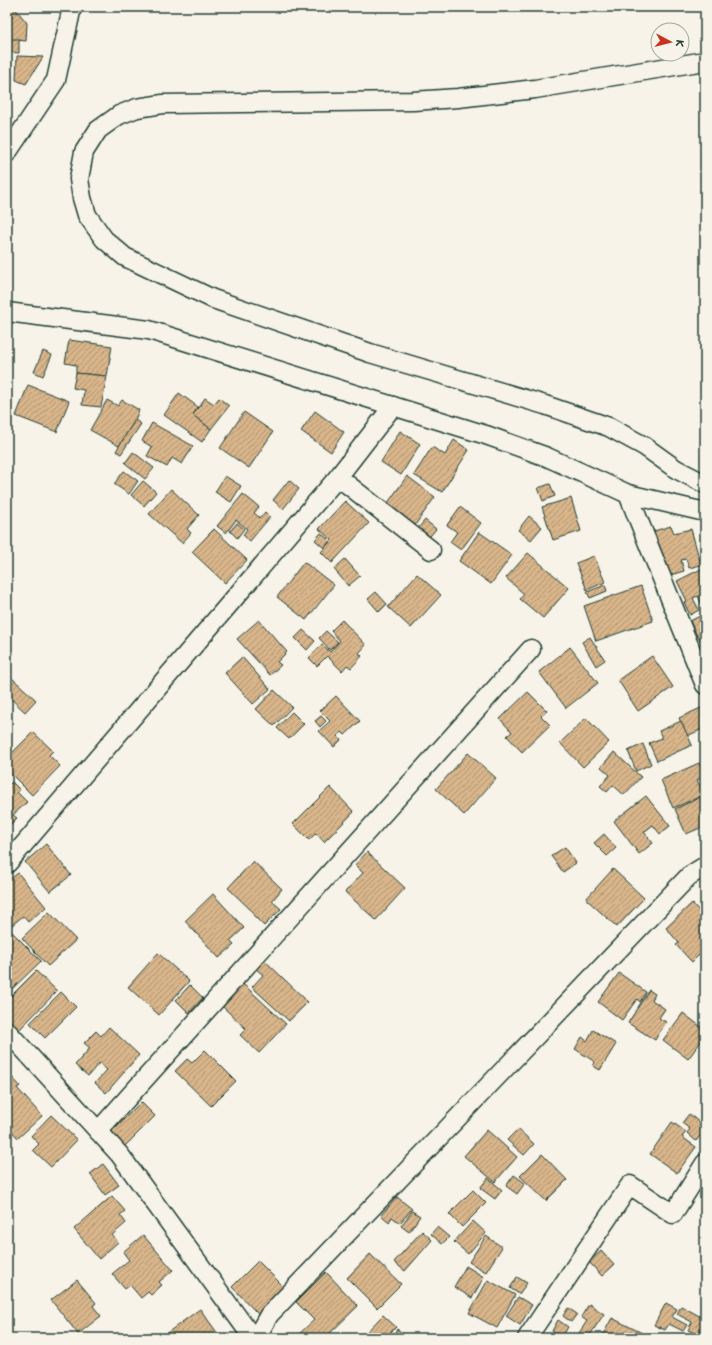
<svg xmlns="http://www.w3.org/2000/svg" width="712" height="1345" font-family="Mali,sans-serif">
	<defs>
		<pattern id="building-hatch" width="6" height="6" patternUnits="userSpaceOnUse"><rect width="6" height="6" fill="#d8b58a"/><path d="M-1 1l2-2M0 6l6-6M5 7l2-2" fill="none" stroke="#af9472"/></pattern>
	</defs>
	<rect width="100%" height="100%" fill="#f7f3e8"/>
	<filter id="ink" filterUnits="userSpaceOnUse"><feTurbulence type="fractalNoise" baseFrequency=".025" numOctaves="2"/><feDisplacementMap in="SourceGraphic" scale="8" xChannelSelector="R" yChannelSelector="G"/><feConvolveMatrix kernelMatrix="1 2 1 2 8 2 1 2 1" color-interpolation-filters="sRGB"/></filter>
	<g filter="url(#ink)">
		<g fill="url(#building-hatch)" stroke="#1f3d34">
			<path d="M7,7H14L27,23L26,41L7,39Z"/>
			<path d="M7,39H19V53L7,52Z"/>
			<path d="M17,56L43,57L26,84L16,80Z"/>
			<path d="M69,340L112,346L107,376L76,373V365L65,363Z"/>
			<path d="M43,351L52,355L43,376L34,372Z"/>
			<path d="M76,373L107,376L101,407L82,405L84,390L73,388Z"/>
			<path d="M28,385L69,401L57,432L16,416Z"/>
			<path d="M179,393L198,407L193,415L211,429L202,442L164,415Z"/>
			<path d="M205,398L214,404L219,398L229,406L211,429L193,415Z"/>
			<path d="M107,400L118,406L122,400L139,410L135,420L119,446L90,430Z"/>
			<path d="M315,411L344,432L331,452L301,431Z"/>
			<path d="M244,412L273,432L249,468L220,448Z"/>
			<path d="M135,420L141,424L121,454L116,451Z"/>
			<path d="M152,423L193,446L182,464L172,458L167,467L147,456L152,447L142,441Z"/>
			<path d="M400,431L420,444L401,475L381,462Z"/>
			<path d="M454,440L469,450L442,492L414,475L432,447L445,455Z"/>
			<path d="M133,452L154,468L145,479L125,463Z"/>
			<path d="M124,471L138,481L129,494L114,484Z"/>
			<path d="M225,476L241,486L231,502L215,492Z"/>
			<path d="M407,476L435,497L413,528L385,507Z"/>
			<path d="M289,480L299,489L283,509L273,500Z"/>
			<path d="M143,481L156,492L144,506L131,495Z"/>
			<path d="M550,484L555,496L543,501L538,488Z"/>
			<path d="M171,489L199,515L187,529L191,533L182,543L149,514Z"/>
			<path d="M243,494L259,507L254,513L260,518L265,512L270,517L250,541L243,535L247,529L236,520L226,533L217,526Z"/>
			<path d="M571,498L581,531L553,540L542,507Z"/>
			<path d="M345,501L369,523L332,563L321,552L332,540L319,529Z"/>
			<path d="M460,507L481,523L461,550L450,542L457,532L447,525Z"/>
			<path d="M529,516L542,527L531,540L518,530Z"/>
			<path d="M425,520L436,529L425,542L414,533Z"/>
			<path d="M237,523L244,529L237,538L230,531Z"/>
			<path d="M671,526L674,533L691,529L701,565L689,568L686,559L681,560L684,571L667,576L654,531Z"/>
			<path d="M214,529L247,560L225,583L192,552Z"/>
			<path d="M479,532L512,555L491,584L459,561Z"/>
			<path d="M321,533L330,541L324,548L315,540Z"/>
			<path d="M528,553L569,588L543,618L520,599L524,594L506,578Z"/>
			<path d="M594,556L605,582L587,590L576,563Z"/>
			<path d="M345,559L360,576L348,586L334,569Z"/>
			<path d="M304,562L334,585L306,620L277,597Z"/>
			<path d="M703,568L705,571V578L701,580L705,587V603L702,605L698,596L693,598L699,610L690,615L684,602L687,601L677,581Z"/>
			<path d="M417,574L441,595L411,628L388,607Z"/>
			<path d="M605,585L607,591L590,598L587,592Z"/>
			<path d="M641,586L653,621L596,641L584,606Z"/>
			<path d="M376,592L387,604L379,612L368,599Z"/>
			<path d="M704,614L705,617V634L698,638L690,621Z"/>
			<path d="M259,620L287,652L277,662L281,665L270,675L237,639Z"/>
			<path d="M342,620L366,645L359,653L362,656L351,668L347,665L342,671L327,656L317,666L309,658L322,644L330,652L340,641L331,631Z"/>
			<path d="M303,630L315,641L307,650L295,638Z"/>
			<path d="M326,631L338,642L330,650L319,638Z"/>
			<path d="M705,636V650L699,639Z"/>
			<path d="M590,637L605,660L596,666L582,642Z"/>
			<path d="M570,647L598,683L566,708L539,672Z"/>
			<path d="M652,656L673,687L638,711L618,680Z"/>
			<path d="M242,657L270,689L253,704L225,673Z"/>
			<path d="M12,678L36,700L25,712L7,695V684Z"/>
			<path d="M274,690L292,707L274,726L256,709Z"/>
			<path d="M528,692L547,711L541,716L550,725L522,752L507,736L512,732L500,719Z"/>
			<path d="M336,696L360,721L345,735L342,732L337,736L341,740L334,747L319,731L330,721L320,711Z"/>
			<path d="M703,707L705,710V728L687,736L679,718Z"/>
			<path d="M292,712L304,724L289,739L277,728Z"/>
			<path d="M321,716L326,721L320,727L315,721Z"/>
			<path d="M586,718L609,742L583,767L560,743Z"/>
			<path d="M681,721L692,745L657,761L649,743L662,738L659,731Z"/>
			<path d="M33,732L53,751L49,755L60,766L32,795L7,770V758Z"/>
			<path d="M643,744L651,764L636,771L628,751Z"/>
			<path d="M614,752L641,777L624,795L613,785L607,792L600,786L610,775L601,767Z"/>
			<path d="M468,753L496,778L464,815L436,789Z"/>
			<path d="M699,763L705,776L697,780L704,795L673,808L661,780Z"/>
			<path d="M7,781L10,784L12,782L20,790L17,792L27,802L13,815L17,818L9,826L7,824Z"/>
			<path d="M330,787L354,812L324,842L316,833L309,840L293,824Z"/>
			<path d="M646,796L670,826L660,834L653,825L644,832L653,843L639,854L614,821Z"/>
			<path d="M703,796L705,800V826L686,834L675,809Z"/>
			<path d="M604,834L616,848L607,856L594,843Z"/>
			<path d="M46,844L71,875L50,892L25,862Z"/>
			<path d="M565,847L576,863L563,872L551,856Z"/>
			<path d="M367,852L405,888L376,920L345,892L363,873L355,865Z"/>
			<path d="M253,861L282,889L272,901L281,909L264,926L253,915L254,913L228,888Z"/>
			<path d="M613,869L644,898L617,927L586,899Z"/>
			<path d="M18,873L46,907L28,922L23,916L11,926L7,922V882Z"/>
			<path d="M213,894L244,928L230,941L234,945L219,958L185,921Z"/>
			<path d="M692,903L703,915L705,913V949L692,962L676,945L679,943L666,928Z"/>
			<path d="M49,912L76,940L48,966L22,938Z"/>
			<path d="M11,931L41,961L10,991L7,989V935Z"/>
			<path d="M158,953L189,981L159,1015L128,987Z"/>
			<path d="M261,957L308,1002L289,1021L252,987L263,975L253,966Z"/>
			<path d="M36,971L57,991L19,1030L7,1018V1000Z"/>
			<path d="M619,973L646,992L640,1002L637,999L622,1020L598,1002Z"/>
			<path d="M242,983L286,1024L259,1053L240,1035L246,1029L221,1005Z"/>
			<path d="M190,985L203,998L189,1013L176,1000Z"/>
			<path d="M649,990L655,994L652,1000L665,1009L659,1018L666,1022L655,1040L628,1023Z"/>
			<path d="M61,992L76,1007L45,1038L30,1023Z"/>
			<path d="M683,1013L705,1030V1036L688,1059L663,1040Z"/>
			<path d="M109,1027L139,1055L106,1093L95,1083L107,1070L99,1063L88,1076L75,1065L90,1048L84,1043L96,1031L101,1036Z"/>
			<path d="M593,1030L616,1044L600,1070L593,1066L595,1062L575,1049L582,1037L587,1041Z"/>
			<path d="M205,1050L236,1081L211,1106L175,1071L187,1059L192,1063Z"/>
			<path d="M12,1077L20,1086L17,1088L42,1116L18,1138L7,1126V1081Z"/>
			<path d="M141,1102L155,1116L125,1146L111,1132Z"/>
			<path d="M689,1114L705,1127V1129L696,1141L687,1133L690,1129L682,1123Z"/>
			<path d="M51,1115L77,1140L51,1167L33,1150L39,1144L31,1136Z"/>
			<path d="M672,1122L686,1132L682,1137L696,1147L677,1173L650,1154Z"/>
			<path d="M518,1129L534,1144L524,1155L507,1140Z"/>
			<path d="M487,1130L517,1157L495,1182L464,1156Z"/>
			<path d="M542,1154L567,1180L546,1201L520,1176Z"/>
			<path d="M103,1164L119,1185L105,1195L90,1174Z"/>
			<path d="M514,1175L525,1183L517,1194L506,1186Z"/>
			<path d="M488,1178L502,1190L495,1199L480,1188Z"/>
			<path d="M473,1190L486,1203L462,1227L449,1214Z"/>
			<path d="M112,1196L125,1211L120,1215L126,1223L112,1235L118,1242L99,1259L74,1229Z"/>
			<path d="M397,1197L412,1209L400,1223L392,1217L389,1222L381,1215Z"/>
			<path d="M412,1211L420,1216L409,1232L401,1226Z"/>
			<path d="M473,1221L486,1233L468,1254L454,1242Z"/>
			<path d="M437,1227L449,1237L442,1244L431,1234Z"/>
			<path d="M422,1231L432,1240L405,1271L394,1262Z"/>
			<path d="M143,1235L173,1270L159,1282L162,1285L151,1295L148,1292L141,1298L130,1285L125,1289L112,1274L129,1260L123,1252Z"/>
			<path d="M486,1236L502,1247L486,1272L469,1262Z"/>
			<path d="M601,1251L614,1265L602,1276L589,1262Z"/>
			<path d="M370,1254L401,1284L377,1308L347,1278Z"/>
			<path d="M258,1261L285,1288L258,1314L232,1287Z"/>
			<path d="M466,1266L484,1277L472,1298L454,1287Z"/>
			<path d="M326,1272L358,1306L325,1338H301L298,1335L314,1320L296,1302Z"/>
			<path d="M517,1277L527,1283L519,1294L510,1288Z"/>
			<path d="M77,1280L96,1303L93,1306L101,1316L78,1334L51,1300Z"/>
			<path d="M488,1280L515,1295L497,1328L469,1313Z"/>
			<path d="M518,1297L532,1305L520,1325L506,1316Z"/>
			<path d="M666,1303L677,1309L672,1317L687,1325L683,1331L669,1324L665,1330L654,1325Z"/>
			<path d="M589,1304L604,1314L588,1338H581L577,1336L587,1321L581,1317Z"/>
			<path d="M681,1306L705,1319V1322L698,1335L688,1330L692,1322L677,1314Z"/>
			<path d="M568,1308L577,1314L571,1322L563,1316Z"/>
			<path d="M200,1309L221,1338H179L177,1334L173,1337L174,1338H170L167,1333Z"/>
			<path d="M383,1315L396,1327L385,1338H361Z"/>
			<path d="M612,1318L648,1336L647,1338H601Z"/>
			<path d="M558,1320L568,1327L562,1337L552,1331Z"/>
			<path d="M705,1325V1338H698Z"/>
			<path d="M397,1329L409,1338H394L392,1337Z"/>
		</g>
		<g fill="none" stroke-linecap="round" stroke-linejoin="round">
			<g stroke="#1f3d34" stroke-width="21">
				<g id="street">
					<path d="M705,61L535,89L458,98L413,101L163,104L137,108L119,115L98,130L84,152L79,179L82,198L87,215L104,239L125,257L213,299L370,353L545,405L609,427L644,446L676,469L705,484"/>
					<path d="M7,153L56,80L72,7"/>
					<path d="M7,312L149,330L486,435L547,457L628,494L705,512"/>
					<path d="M338,477L431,550"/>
					<path d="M628,494L705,685"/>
					<path d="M7,864L338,477L393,406"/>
					<path d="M7,1031L120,1155L253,1338"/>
					<path d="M98,1131L531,649"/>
					<path d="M256,1338L269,1315L689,876L705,866"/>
					<path d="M527,1338L630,1185L673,1214L705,1163"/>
				</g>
			</g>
			<use href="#street" stroke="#f7f3e8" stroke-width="18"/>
		</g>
	</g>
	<rect width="712" height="1345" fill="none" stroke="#f7f3e8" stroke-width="24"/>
	<rect x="12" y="12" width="688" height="1321" fill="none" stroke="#1f3d34" stroke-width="1.5" filter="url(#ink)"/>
	<g transform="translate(670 42) rotate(97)"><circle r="19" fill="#f7f3e8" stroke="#a1aaa0"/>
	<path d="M0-3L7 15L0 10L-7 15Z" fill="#c8321e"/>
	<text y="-6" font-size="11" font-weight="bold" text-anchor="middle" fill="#1f3d34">K</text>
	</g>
</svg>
